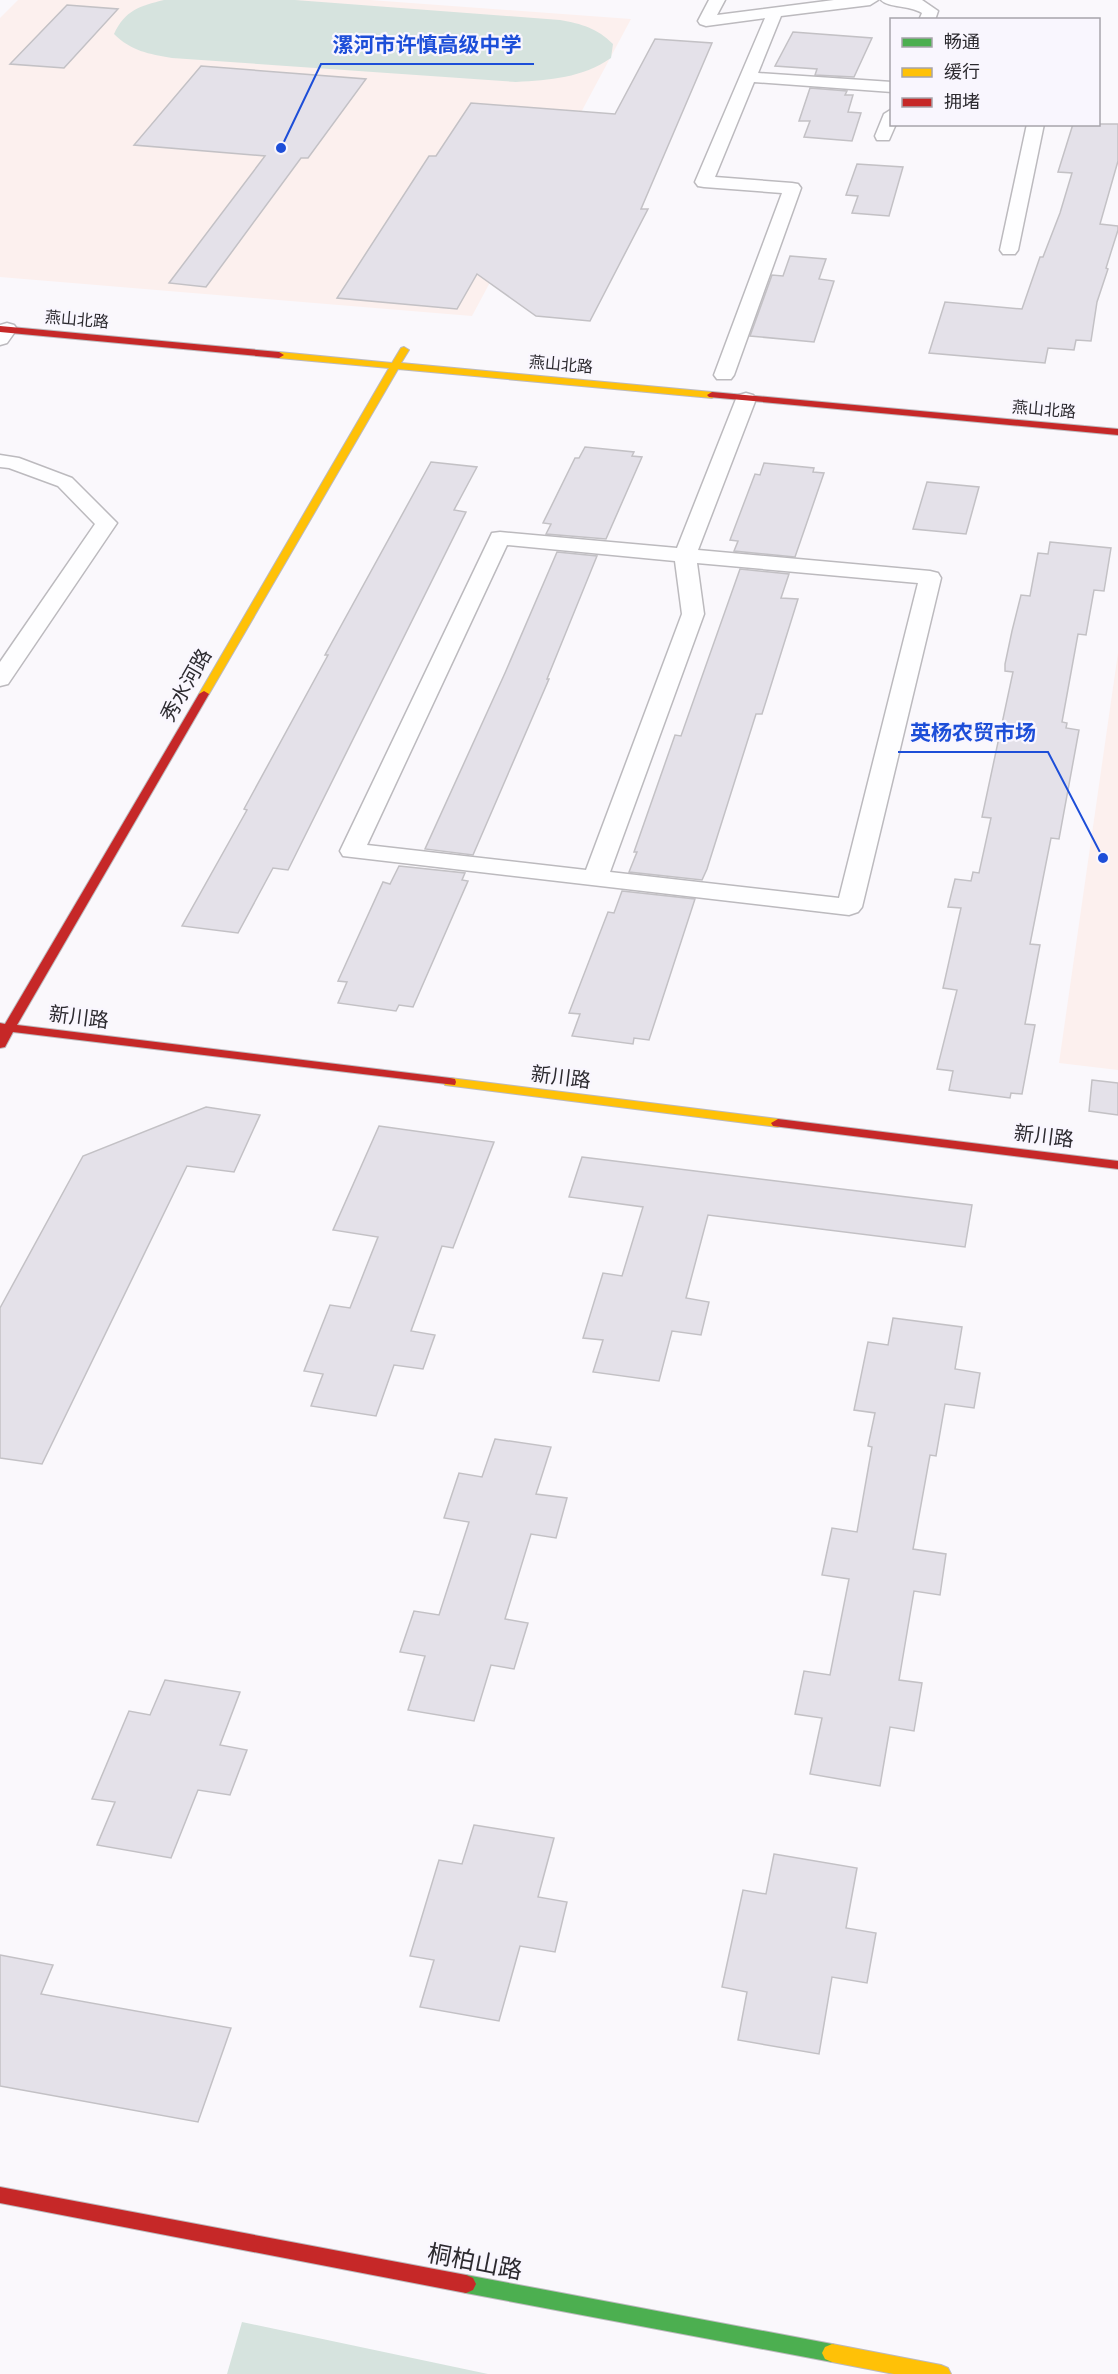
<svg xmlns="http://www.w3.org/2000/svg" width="1118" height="2374" font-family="'Fira Sans Condensed','Noto Sans SC',sans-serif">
	<rect width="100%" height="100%" fill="#faf8fc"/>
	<g fill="#fcf0ee">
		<path d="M18,0H370L631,19L472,316L0,277V18Z"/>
		<path d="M1118,653V1070L1059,1063Z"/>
	</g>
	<g fill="#d6e3de">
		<path d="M164,0H295L560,20C582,24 597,28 613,44L611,58C582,78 550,80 516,82L172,58C149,54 131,51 114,34C125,10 140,6 164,0Z"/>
		<path d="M242,2322L488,2374H227Z"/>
	</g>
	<g fill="#e4e1e9" stroke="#c3c1c5" stroke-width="1.5">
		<path d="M67,5L118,9L64,68L10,64Z"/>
		<path d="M793,32L872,38L854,77L815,75L817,69L775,66Z"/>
		<path d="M655,39L712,43L641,209H648L590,321L536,316L477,274L457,309L337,298L429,156H436L471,103L615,114Z"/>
		<path d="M201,66L366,79L308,158H301L206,287L169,283L265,156L134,145Z"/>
		<path d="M810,88L847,91L845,95H853L848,112L861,113L852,141L804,137L810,121H799Z"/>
		<path d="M1073,124H1118V161L1100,224L1118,226V230L1106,268L1108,269L1097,302L1091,341L1076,340L1074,350L1048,348L1045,363L929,353L945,302L1022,309L1040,257H1043L1060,213L1072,173L1058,172Z"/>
		<path d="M857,164L903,167L889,216L852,213L858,196L846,195Z"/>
		<path d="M790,256L826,259L819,279L834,281L814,342L750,336L772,275L783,276Z"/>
		<path d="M585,447L634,452L632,456L642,457L606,539L546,534L551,524L543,523L575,458H579Z"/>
		<path d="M431,462L477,467L454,510L466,512L288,870L273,868L238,933L182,926L247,810L244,809L328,655H325Z"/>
		<path d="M764,463L814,468L813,472L824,473L795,557L734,551L738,541L730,540L755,474L760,475Z"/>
		<path d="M927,482L979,487L966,534L913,529Z"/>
		<path d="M1050,542L1111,548L1104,591L1094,590L1086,635L1078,634L1062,722L1067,723L1066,728L1079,730L1059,839L1051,838L1030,944L1040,945L1025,1024L1035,1025L1022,1094L1011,1093L1010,1098L949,1090L953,1071L937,1069L957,990L943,988L961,908L948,907L955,879L971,881L973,872L979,873L991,818L982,817L1013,672L1005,671V664L1012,631L1021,595L1030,596L1038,553L1048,554Z"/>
		<path d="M557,552L597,556L547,679H549L473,855L425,849L505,673Z"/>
		<path d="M740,569L789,574L781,598L798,599L762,714H756L707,869L702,880L629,872L637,852H634L675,735L681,736Z"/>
		<path d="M399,866L465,873L462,880L468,881L413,1007L399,1005L396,1011L338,1003L347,982L338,981L383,882L390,884Z"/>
		<path d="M622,891L695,899L649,1040L634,1038L633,1044L572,1036L580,1014L569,1013L608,912L614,913Z"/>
		<path d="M1092,1080L1118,1083V1115L1089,1111Z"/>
		<path d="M206,1107L260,1115L234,1172L187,1166L42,1464L0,1458V1308L83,1156Z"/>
		<path d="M379,1126L494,1142L453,1248L442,1246L411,1331L435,1335L423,1369L394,1365L376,1416L311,1406L323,1374L304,1371L330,1305L350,1308L378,1237L333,1230Z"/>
		<path d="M582,1157L972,1205L965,1247L708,1215L686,1298L709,1302L701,1335L672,1331L659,1381L593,1372L603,1340L583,1338L603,1273L622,1276L643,1207L569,1197Z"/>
		<path d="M893,1318L962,1327L955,1369L980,1373L974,1408L945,1404L936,1456L930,1455L913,1549L946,1554L940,1595L914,1591L899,1680L922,1683L914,1731L890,1727L880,1786L810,1774L822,1718L795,1714L804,1671L830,1675L849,1579L822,1575L832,1528L857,1532L872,1447L868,1446L875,1413L854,1410L868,1342L888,1345Z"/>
		<path d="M495,1439L551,1447L536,1494L567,1498L556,1538L531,1534L505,1619L528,1623L514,1669L491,1665L474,1721L408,1710L425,1656L400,1652L414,1611L439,1615L469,1522L444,1518L459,1473L482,1477Z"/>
		<path d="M165,1680L240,1692L220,1745L247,1750L230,1795L198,1790L171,1858L97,1845L115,1802L92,1799L129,1711L150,1715Z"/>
		<path d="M474,1825L554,1838L538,1897L567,1902L555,1952L520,1946L499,2021L420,2007L434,1960L410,1956L439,1860L462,1864Z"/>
		<path d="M774,1854L857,1868L846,1928L876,1933L867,1983L832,1977L819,2054L738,2040L747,1992L722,1987L743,1890L766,1894Z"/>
		<path d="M0,1955L53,1965L41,1994L231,2028L198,2122L0,2086Z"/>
	</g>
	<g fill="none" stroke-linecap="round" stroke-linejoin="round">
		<g stroke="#bcbabe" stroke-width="3">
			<g id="street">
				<path d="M709,0H725L717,15L834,0H878L870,5L781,16L758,73L892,82V92L754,82L715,177L792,183L798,184L801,188L734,375L731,379H717L714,375L782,193L704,187L698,186L695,182L765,18L706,26L700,24L698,21Z"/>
				<path d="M881,0H922L938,11L935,20H919L922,13C909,5 889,8 881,0Z"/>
				<path d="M892,109V124H896L889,140H877L875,136L884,114Z"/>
				<path d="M1027,124H1044L1018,250L1015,254H1003L1000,250Z"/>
				<path d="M7,323L14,325L17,329L7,343L0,345V325Z"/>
				<path d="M746,393L753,395L756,399L698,550L930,571L938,573L941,578L862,907L858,912L849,915L343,856L340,851L492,533L500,532L677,548L736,399L739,395ZM507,545L675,561L682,614L586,870L367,845ZM697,563L918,583L839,898L610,872L704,614Z"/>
				<path d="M0,455L19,458L72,478L117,523L8,684L0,686V662L95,524L58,486L9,468L0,467Z"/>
			</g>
		</g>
		<g stroke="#bcbabe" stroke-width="2">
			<path id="fast" d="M466,2275L832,2344L839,2347L842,2353L839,2359L832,2362L466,2293L459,2290L456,2284L459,2278Z"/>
		</g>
		<g stroke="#bcbabe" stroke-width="2">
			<g id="slow">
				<path d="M404,347L409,350L401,363L712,392L717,395L712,398L398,369L209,694L204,697L200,696L199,694L389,368L279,358L274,355L279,352L392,363L401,348Z"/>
				<path d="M450,1078L778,1119L785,1123L778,1127L445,1085L444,1082L445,1079Z"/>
				<path d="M832,2344L941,2365L948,2368L951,2374H894L832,2362L825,2359L822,2353L825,2347Z"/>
			</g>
		</g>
		<g stroke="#bcbabe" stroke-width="2">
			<g id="jam">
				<path d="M0,326L279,352L284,355L279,358L0,332Z"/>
				<path d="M712,392L1118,429V435L709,397L707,395Z"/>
				<path d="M204,691L209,694L17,1025L450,1078L455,1079L456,1082L455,1085L13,1032L5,1047L0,1048V1023L5,1024L199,694Z"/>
				<path d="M778,1119L1118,1161V1169L773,1126L771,1123Z"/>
				<path d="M0,2187L466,2275L473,2278L476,2284L473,2290L466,2293L0,2203Z"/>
			</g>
		</g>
		<use href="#street" fill="#fefeff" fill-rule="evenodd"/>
		<use href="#fast" fill="#4caf50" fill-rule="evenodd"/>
		<use href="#slow" fill="#ffc107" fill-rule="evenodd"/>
		<use href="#jam" fill="#c62828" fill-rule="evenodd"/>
	</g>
	<g text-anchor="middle" stroke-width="4.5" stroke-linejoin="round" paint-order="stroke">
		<g font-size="16" fill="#2c2a2f" stroke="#f9f6fe">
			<text transform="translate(77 319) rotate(5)" y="6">燕山北路</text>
			<text transform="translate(561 364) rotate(5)" y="6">燕山北路</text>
			<text transform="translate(1044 409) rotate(5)" y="6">燕山北路</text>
		</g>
		<g font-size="20" fill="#2c2a2f" stroke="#f9f6fe">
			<text transform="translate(186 685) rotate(-60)" y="7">秀水河路</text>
			<text transform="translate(79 1017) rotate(7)" y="7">新川路</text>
			<text transform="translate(561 1077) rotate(7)" y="7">新川路</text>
			<text transform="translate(1044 1136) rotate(7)" y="7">新川路</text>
		</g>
		<g font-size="24" fill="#2c2a2f" stroke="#f9f6fe">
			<text transform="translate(475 2262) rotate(11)" y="8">桐柏山路</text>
		</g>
	</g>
	<path fill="none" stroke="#1d4ed8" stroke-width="2" d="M281 148L321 64H534M1103 858L1048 752H898"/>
	<g fill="#1d4ed8" stroke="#f9f6fe" stroke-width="2">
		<circle cx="281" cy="148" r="6"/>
		<circle cx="1103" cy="858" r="6"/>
	</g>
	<g font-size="21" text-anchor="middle" font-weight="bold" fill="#1d4ed8" stroke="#f9f6fe" stroke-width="4.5" stroke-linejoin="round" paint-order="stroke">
		<text x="427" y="52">漯河市许慎高级中学</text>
		<text x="973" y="740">英杨农贸市场</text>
	</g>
	<rect x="890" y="18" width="210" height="108" fill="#f9f6fe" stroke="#a7a4ab" stroke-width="1.5"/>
	<rect x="902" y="38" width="30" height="9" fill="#4caf50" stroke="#a7a4ab" stroke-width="1.5"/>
	<text x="944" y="48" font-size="18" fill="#2c2a2f">畅通</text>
	<rect x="902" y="68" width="30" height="9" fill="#ffc107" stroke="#a7a4ab" stroke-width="1.5"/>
	<text x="944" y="78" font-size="18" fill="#2c2a2f">缓行</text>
	<rect x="902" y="98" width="30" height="9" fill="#c62828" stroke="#a7a4ab" stroke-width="1.5"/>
	<text x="944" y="108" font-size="18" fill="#2c2a2f">拥堵</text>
</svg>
